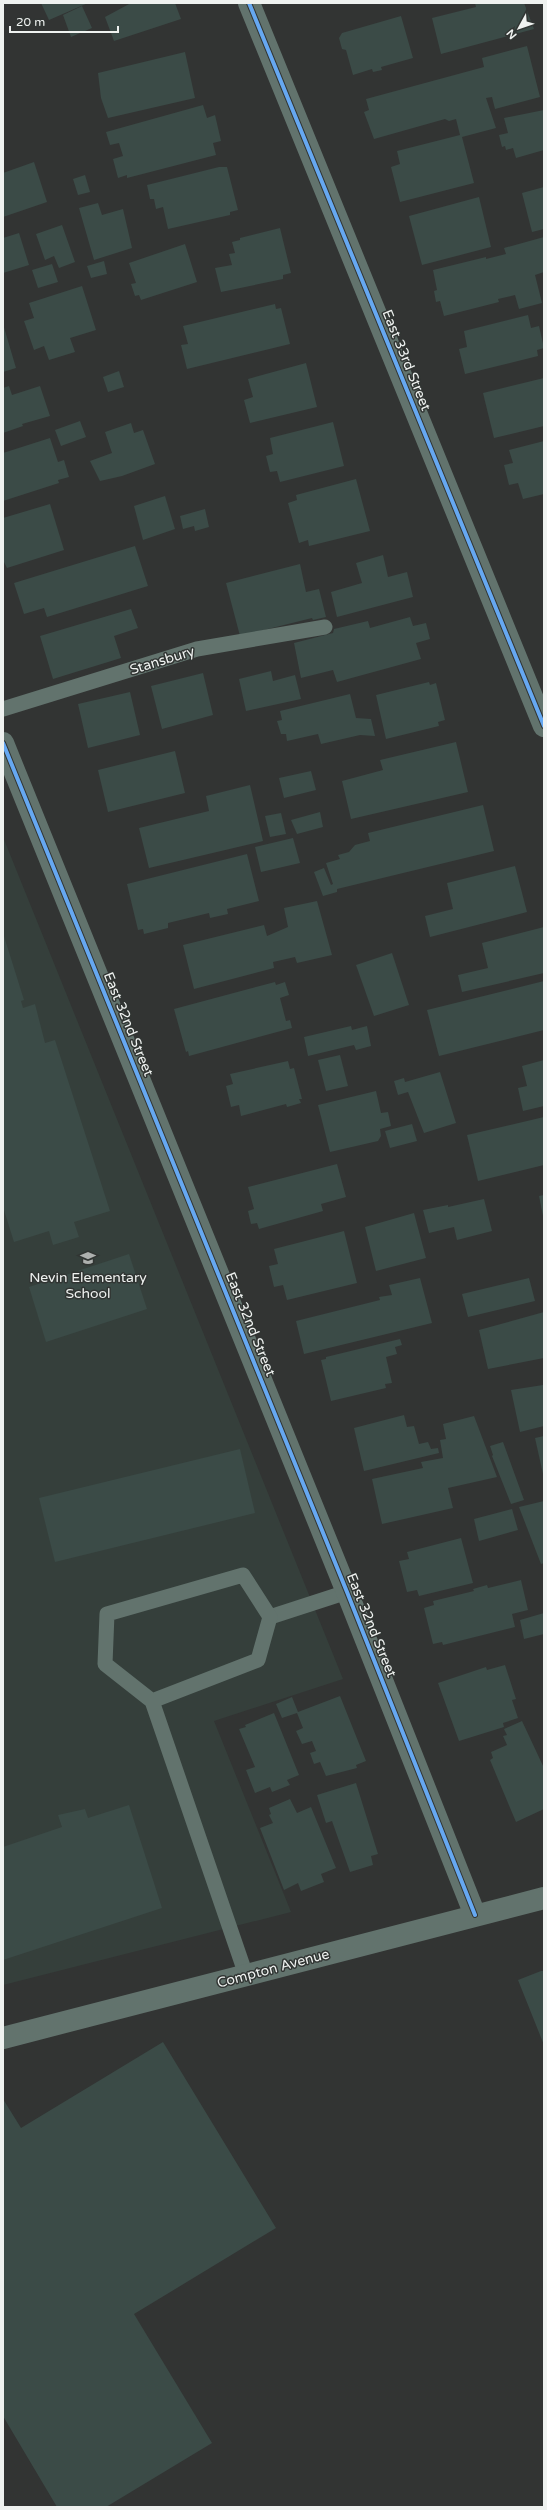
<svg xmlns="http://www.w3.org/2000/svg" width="547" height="2510" font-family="'Varela Round',sans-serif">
	<rect width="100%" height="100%" fill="#323433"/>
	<path fill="#353f3b" d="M3,837L343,1679L214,1721L291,1912L3,1985Z"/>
	<g fill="#3b4b47">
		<path d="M41,3H88L49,20Z"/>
		<path d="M131,3H175L181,19L114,41L105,17Z"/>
		<path d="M475,3H524L534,29L441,54L432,18L476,7Z"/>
		<path d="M82,6L92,28L71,37L63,15Z"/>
		<path d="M401,16L413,58L381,67L382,70L373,72L372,69L353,75L346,50L342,49L339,38L342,33Z"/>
		<path d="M527,46L540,97L495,109L492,97L486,98L496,128L462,137L474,183L400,202L391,167L400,164L397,151L460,135L456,119L449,121L445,119L374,139L364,112L369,110L366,99L484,67L482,58Z"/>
		<path d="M185,52L195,98L108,118L101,98L98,73Z"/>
		<path d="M203,105L207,118L215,115L221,141L213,143L216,155L127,178V175L118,178L113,159L123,156L119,143L110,145L106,132Z"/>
		<path d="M544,110V150L516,158L513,148L506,150L505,146L502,147L499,135L508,133L504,118Z"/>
		<path d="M34,162L47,202L3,217V173Z"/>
		<path d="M219,167H227L238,210L230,212V215L168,229L163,207L156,209L154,199H150L147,185Z"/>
		<path d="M85,175L90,192L78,195L73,179Z"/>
		<path d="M544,187V229L532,232L522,193Z"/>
		<path d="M479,197L491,247L422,265L409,216Z"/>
		<path d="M98,203L102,215L123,209L132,248L94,260L79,208Z"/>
		<path d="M62,225L75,262L59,268L54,256L45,260L36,234Z"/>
		<path d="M280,228L291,273L283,275V279L221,292L215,268L232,265L229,254L235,253L232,242L240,240V238Z"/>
		<path d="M19,233L29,265L3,273V238Z"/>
		<path d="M544,237V272L535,275L542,303L519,309L515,295L498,299L499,302L444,316L440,301L436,302L434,291L437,290L433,270L486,257V259L506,254L504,248Z"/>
		<path d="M185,244L197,282L141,300L139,295L135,296L131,284L136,283L129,263Z"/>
		<path d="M104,261L107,274L91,278L87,266Z"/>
		<path d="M52,264L58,282L38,288L32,270Z"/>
		<path d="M82,286L96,330L70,338L75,352L49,360L44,346L34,350L24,321L34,318L29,303Z"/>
		<path d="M275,304L276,309L281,308L290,344L187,369L181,345L188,344L183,326Z"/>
		<path d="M528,315L531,328L539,326L544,348L537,350L538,356L465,374L459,349L467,347L464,331Z"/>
		<path d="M3,324L16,368L3,372Z"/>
		<path d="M306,363L317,407L250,423L244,400L253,397L248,379Z"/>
		<path d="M119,371L124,387L108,392L103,377Z"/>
		<path d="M544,378V426L494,438L483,393Z"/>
		<path d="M9,386L12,395L40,386L50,416L22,424L23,426L3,433V388Z"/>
		<path d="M80,421L86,437L61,446L55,430Z"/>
		<path d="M333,422L344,466L280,482L277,471L270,472L266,456L273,454L270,438Z"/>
		<path d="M131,423L134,433L143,430L155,464L122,476L100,481L90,461L112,453L105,432Z"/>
		<path d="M50,438L58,462L64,460L69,477L58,480L59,483L3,501V453Z"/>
		<path d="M544,441V494L523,499L518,483L509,485L504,465L513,463L509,450Z"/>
		<path d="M356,479L370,531L309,546L308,540L299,543L288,503L297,500L296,495Z"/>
		<path d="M165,496L175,529L143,540L134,506Z"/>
		<path d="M50,504L64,550L7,568L3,560V518Z"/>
		<path d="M205,509L209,527L195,531L194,526L183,529L180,516Z"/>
		<path d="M135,546L148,586L47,617L44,608L24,614L14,583Z"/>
		<path d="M383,555L388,577L407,572L413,597L337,617L331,592L362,583L356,563Z"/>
		<path d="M300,564L306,592L319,589L326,617L313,620L312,618L240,636L226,583Z"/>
		<path d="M131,609L138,628L114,636L121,658L53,679L40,636Z"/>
		<path d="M410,617L413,626L426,623L430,639L416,643L421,659L337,682L333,670L301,678L294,643L333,633L334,629L368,621L370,628Z"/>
		<path d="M271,671L273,681L295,675L301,699L246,711L239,679Z"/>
		<path d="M203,673L213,715L162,729L151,686Z"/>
		<path d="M429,682L430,685L436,683L445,720L438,722L439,726L386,739L376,695Z"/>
		<path d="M130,692L140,735L88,748L78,704Z"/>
		<path d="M350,694L356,718L371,719L375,736L360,735L321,744L318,734L287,741L286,734H281L277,721L282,720L280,711Z"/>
		<path d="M456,742L468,792L351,819L342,781L383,770L380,760Z"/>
		<path d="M175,751L185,793L108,812L98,770Z"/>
		<path d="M311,771L316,790L284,798L279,778Z"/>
		<path d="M250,785L263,841L149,868L139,828L209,811L206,796Z"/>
		<path d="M483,805L494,851L337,889V892L323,896L314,872L324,868L331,885L333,884L326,863L340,859L338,855L349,852L355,845L370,841L368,833Z"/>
		<path d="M320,812L323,827L297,834L291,820Z"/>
		<path d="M281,813L286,834L270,837L265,816Z"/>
		<path d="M293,838L300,863L261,872L255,847Z"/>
		<path d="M247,854L259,901L227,909L228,914L210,918L209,913L168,923V928L144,934L143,929L138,930L127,884Z"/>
		<path d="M515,866L527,912L430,937L425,916L453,909L447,883Z"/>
		<path d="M317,901L332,955L297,963L295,957L273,962L274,968L194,989L183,945L264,925L267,936L288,927L284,908Z"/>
		<path d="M544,927V973L462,992L458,975L488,968L482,943Z"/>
		<path d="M3,933L24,1000L21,1001L23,1008L35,1004L45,1043L55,1040L110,1211L74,1222L79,1237L53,1245L49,1231L14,1242L3,1207Z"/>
		<path d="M392,953L409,1005L374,1016L356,965Z"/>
		<path d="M544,981V1030L439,1056L427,1010Z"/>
		<path d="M275,982L276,985L285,982L289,995L280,998L286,1021L290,1020L292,1028L189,1056L188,1051L186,1052L174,1009Z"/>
		<path d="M351,1026L352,1030L367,1026L371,1046L356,1050L354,1045L308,1056L304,1037Z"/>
		<path d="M340,1055L348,1086L326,1091L318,1060Z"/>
		<path d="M544,1060V1106L523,1111L518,1088L527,1086L522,1066Z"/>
		<path d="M288,1061L290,1069L294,1068L302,1099H299L301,1103L287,1107L286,1104L241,1116L239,1105L231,1107L226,1086L233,1084L230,1074Z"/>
		<path d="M440,1072L456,1123L424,1133L408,1092L398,1095L394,1081L404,1078L405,1082Z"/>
		<path d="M376,1091L381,1113L388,1112L391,1126L380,1129L381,1136L378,1141L330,1152L318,1105Z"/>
		<path d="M544,1117V1165L478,1181L467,1135Z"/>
		<path d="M412,1124L417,1141L390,1148L385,1131Z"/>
		<path d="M337,1164L346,1197L321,1204L323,1211L259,1229L257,1223L251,1224L248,1211L254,1209L248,1187Z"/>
		<path d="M544,1195V1216H543L539,1196Z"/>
		<path d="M484,1199L492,1231L457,1240L454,1227L429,1233L423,1210L448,1205V1207Z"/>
		<path d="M414,1213L426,1258L376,1271L365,1227Z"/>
		<path d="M344,1231L357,1283L287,1300L283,1285L274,1287L269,1266L278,1264L274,1249Z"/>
		<path d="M129,1254L147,1309L46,1342L29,1287Z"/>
		<path d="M420,1278L432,1323L304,1354L296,1321L380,1300L379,1297L392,1295L389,1285Z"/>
		<path d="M529,1278L535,1301L468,1317L462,1294Z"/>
		<path d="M544,1312V1358L488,1369L479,1330Z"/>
		<path d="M400,1339L402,1345L395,1347L397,1354L386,1357L392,1383L385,1384L386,1388L331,1401L321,1360L326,1359V1357Z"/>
		<path d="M543,1385L544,1426L520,1432L511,1390Z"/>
		<path d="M404,1415L407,1427L414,1426L419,1444L428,1442L431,1449L438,1448L439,1453L364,1471L354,1428Z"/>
		<path d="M474,1416L497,1477L448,1488L453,1508L382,1524L372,1479L423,1468L421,1462L443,1458L440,1440L446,1439L443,1424Z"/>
		<path d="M544,1436V1474H543L535,1438Z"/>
		<path d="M503,1442L524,1500L511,1504L492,1456L493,1455L490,1446Z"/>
		<path d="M240,1449L255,1513L55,1562L39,1498Z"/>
		<path d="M544,1501V1563L541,1564L519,1507Z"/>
		<path d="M512,1509L518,1530L479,1541L474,1519Z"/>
		<path d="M461,1538L473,1583L419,1596L417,1590L407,1592L399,1561L409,1559L407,1552Z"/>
		<path d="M521,1580L528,1610L512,1614L515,1627L443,1645L442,1642L433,1644L424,1608L434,1605L433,1601L474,1591L473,1589L487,1585L488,1588Z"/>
		<path d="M544,1613V1634L524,1639L520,1620Z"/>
		<path d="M505,1665L516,1699L512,1700L518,1718L503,1723L504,1727L459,1741L438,1683L486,1667L487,1670Z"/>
		<path d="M340,1696L366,1761L356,1765L357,1768L326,1776L320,1762L314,1764L310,1753L316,1751L312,1741L302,1744L296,1731L303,1728L297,1713L282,1718L276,1704L292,1697L298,1712Z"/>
		<path d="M274,1713L299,1775L287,1780L290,1785L272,1792L270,1787L255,1793L246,1770L255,1767L239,1729L246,1727L245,1725Z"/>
		<path d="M522,1721L544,1768V1809L516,1822L490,1760L493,1758L491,1752L507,1745L503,1736L507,1735L504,1729Z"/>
		<path d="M356,1783L378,1854L371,1856L373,1865L350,1872L332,1821L326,1823L317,1795Z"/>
		<path d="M290,1799L297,1813L311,1807L336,1868L321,1874L324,1882L301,1891L298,1883L284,1890L260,1828L273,1823L269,1815L271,1814L269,1808Z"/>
		<path d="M129,1805L162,1908L3,1960V1847L62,1827L58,1815L85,1809L88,1818Z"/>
		<path d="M541,1971H544V2045L518,1980Z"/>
		<path d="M163,2042L276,2228L134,2314L212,2443L106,2507H57L3,2416V2099L21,2128Z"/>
	</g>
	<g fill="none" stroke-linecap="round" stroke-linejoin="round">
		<g stroke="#62736d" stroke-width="15">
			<path d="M3,709L197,649L325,627"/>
			<path d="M270,1617L347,1592"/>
			<path d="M152,1701L258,1660L270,1617L243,1575L107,1614L105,1664L152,1701L246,1975"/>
		</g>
		<g stroke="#62736d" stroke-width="22">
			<path d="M249,3L544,726"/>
			<path d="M3,743L347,1592L475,1915"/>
		</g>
		<path stroke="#62736d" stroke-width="22" d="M3,2038L544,1898"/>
		<g stroke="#313533" stroke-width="6">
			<g id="cycleway">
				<path d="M249,3L544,726"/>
				<path d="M3,743L347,1592L475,1915"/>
			</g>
		</g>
		<use href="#cycleway" stroke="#66a8f1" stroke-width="4"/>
	</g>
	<defs>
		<g id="school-bare" transform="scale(1.2)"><path d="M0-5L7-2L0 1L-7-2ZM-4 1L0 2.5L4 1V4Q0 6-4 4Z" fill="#adb0ae" stroke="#313533" stroke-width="2.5" paint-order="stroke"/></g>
	</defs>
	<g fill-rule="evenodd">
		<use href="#school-bare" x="88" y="1258"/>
	</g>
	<g text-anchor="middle" stroke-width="3" stroke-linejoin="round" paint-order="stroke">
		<g font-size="14" fill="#eff2f0" stroke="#313533">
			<text transform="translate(407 360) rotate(68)" y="5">East 33rd Street</text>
			<text transform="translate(162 660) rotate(-17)" y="5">Stansbury</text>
			<text transform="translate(129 1024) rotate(68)" y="5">East 32nd Street</text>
			<text transform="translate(251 1324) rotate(68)" y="5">East 32nd Street</text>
			<text transform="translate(372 1625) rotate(68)" y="5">East 32nd Street</text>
			<text transform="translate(273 1968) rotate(-15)" y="5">Compton Avenue</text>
		</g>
		<g font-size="14" fill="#eff2f0" stroke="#313533">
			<text x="88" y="1282">Nevin Elementary<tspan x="88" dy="16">School</tspan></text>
		</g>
	</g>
	<rect width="547" height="2510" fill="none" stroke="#eff2f0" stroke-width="8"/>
	<g transform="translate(519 28) rotate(230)" stroke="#313533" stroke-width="3" paint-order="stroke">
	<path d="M0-3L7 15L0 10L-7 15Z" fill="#eff2f0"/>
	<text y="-6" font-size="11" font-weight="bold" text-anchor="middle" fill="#eff2f0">N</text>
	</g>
	<path d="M10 26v6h108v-6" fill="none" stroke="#eff2f0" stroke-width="2"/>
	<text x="16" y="26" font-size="12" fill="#eff2f0" stroke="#313533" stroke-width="3" paint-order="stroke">20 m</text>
</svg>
